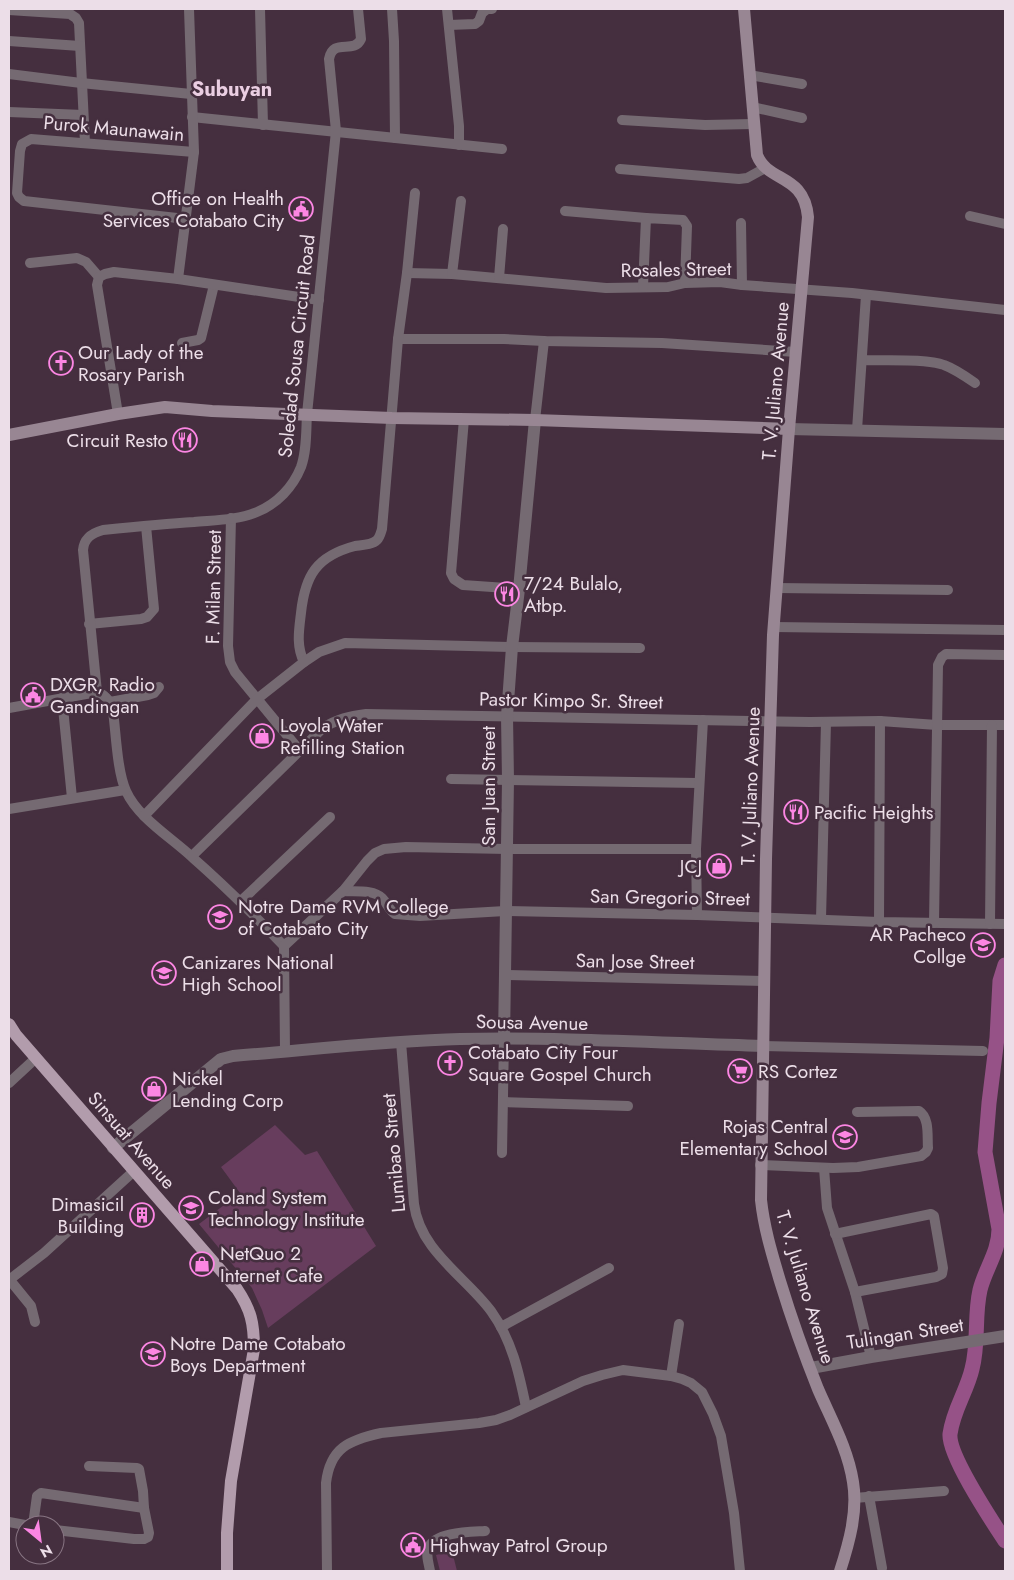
<svg xmlns="http://www.w3.org/2000/svg" width="1014" height="1580" font-family="Jost,sans-serif">
	<rect width="100%" height="100%" fill="#452f3f"/>
	<g fill="#673d5d">
		<path d="M275,1125L305,1155L317,1151L376,1246L268,1328L262,1310L252,1288L199,1224L240,1193L221,1167Z"/>
		<path d="M452,1551L457,1571H440L436,1555Z"/>
	</g>
	<g fill="none" stroke-linecap="round" stroke-linejoin="round">
		<path stroke="#965287" stroke-width="15" d="M1005,965L1000,981L997,1038L989,1103L985,1152L999,1229C999,1252 985,1269 980,1290C974,1316 979,1343 972,1369C967,1391 953,1410 950,1434C948,1455 992,1521 1005,1541"/>
		<g stroke="#756a72" stroke-width="10">
			<path d="M260,9L263,125"/>
			<path d="M392,9L394,41L395,138"/>
			<path d="M447,9L459,126V145"/>
			<path d="M9,10L70,14L76,18L79,23L85,143"/>
			<path d="M449,25L475,24L479,21L482,13L487,9H492"/>
			<path d="M9,41L80,46"/>
			<path d="M9,74L81,83L191,94"/>
			<path d="M749,75L802,84"/>
			<path d="M752,107L802,118"/>
			<path d="M9,112L83,115"/>
			<path d="M192,117L502,149"/>
			<path d="M622,120L705,125L753,124"/>
			<path d="M620,169L739,179L747,178L765,168"/>
			<path d="M565,211L646,218"/>
			<path d="M970,216L1005,224"/>
			<path d="M186,219L24,201L19,197L17,193L20,151L22,144L31,139L194,152"/>
			<path d="M741,223L742,285"/>
			<path d="M30,263L77,258L86,262L99,277"/>
			<path d="M407,273L452,274L606,288L668,287L685,283L720,282L742,285L852,293L1005,310"/>
			<path d="M452,274L461,201"/>
			<path d="M499,278L503,229"/>
			<path d="M178,279L194,152L189,9"/>
			<path d="M643,287L646,218L683,220L687,226L685,283"/>
			<path d="M398,339H504L544,341L662,343L796,352"/>
			<path d="M182,343L198,340L201,338L214,285"/>
			<path d="M862,360C882,361 927,358 944,365C955,369 965,376 975,383"/>
			<path d="M118,414L97,285L99,277L105,274L114,272L178,279L319,300"/>
			<path d="M464,419L451,573L454,579L463,585L519,589"/>
			<path d="M535,420L544,341"/>
			<path d="M857,430L866,295"/>
			<path d="M231,518L228,646L230,662L235,672L300,751"/>
			<path d="M777,588L948,590"/>
			<path d="M89,624L141,619L147,617L154,609L146,526"/>
			<path d="M774,627L1005,630"/>
			<path d="M304,662C296,646 299,630 301,613C305,575 317,556 355,546C362,545 372,545 377,540C380,537 381,532 382,529L398,339L407,273L415,193"/>
			<path d="M97,692L83,550C84,538 92,533 103,530C133,527 163,524 194,522C215,520 238,520 257,512C277,504 293,487 301,467C307,450 306,431 307,414L336,131L329,59C333,37 354,55 361,39L358,9"/>
			<path d="M62,698L72,798"/>
			<path d="M110,702L148,695L154,693L159,687"/>
			<path d="M9,708L97,692C107,696 110,701 113,711C116,733 117,771 126,791C138,818 172,838 193,858C225,886 255,916 284,946"/>
			<path d="M451,779L698,783"/>
			<path d="M9,809L125,790"/>
			<path d="M144,816L257,699L304,662L319,652L345,643L512,647L640,648"/>
			<path d="M192,856L323,728C337,719 350,716 366,714L810,722L880,721L937,725H1005"/>
			<path d="M343,891C355,892 373,889 382,898C387,903 389,910 395,914L420,916L505,911L697,915L879,922L1005,924"/>
			<path d="M241,901L330,817"/>
			<path d="M697,915L696,849L703,720"/>
			<path d="M821,919L826,722"/>
			<path d="M879,922L880,721"/>
			<path d="M934,923L938,665L942,657L946,654L1005,655"/>
			<path d="M990,924L992,725"/>
			<path d="M505,975L764,981"/>
			<path d="M401,1042L414,1204C420,1251 465,1276 491,1311C512,1340 519,1373 526,1407"/>
			<path d="M763,1046L983,1051"/>
			<path d="M285,1052L284,946L343,891L367,861L375,853L384,849L406,847L507,849H696"/>
			<path d="M9,1083L36,1058"/>
			<path d="M503,1102L628,1106"/>
			<path d="M502,1153L504,1039"/>
			<path d="M760,1165L833,1168L858,1167L921,1156L926,1152L928,1148C927,1137 930,1118 919,1111L857,1112"/>
			<path d="M824,1168L827,1208L855,1292L871,1357"/>
			<path d="M835,1234L931,1214L934,1216L943,1268L942,1274L936,1277L855,1292"/>
			<path d="M9,1279L31,1306L35,1322"/>
			<path d="M9,1280L44,1253L134,1171"/>
			<path d="M501,1327L609,1268"/>
			<path d="M671,1376L679,1324"/>
			<path d="M869,1496L882,1568"/>
			<path d="M854,1498L944,1491"/>
			<path d="M9,1522L25,1525"/>
			<path d="M33,1525L37,1496L41,1493L144,1508"/>
			<path d="M55,1530L134,1539H144L148,1537L149,1533L144,1508L143,1491L139,1469L137,1468L89,1466"/>
			<path d="M327,1571L326,1483C330,1448 349,1440 381,1433L479,1423L496,1420L510,1415L583,1381L602,1375L623,1370L671,1376L682,1379L691,1383L702,1392L713,1414L721,1436L734,1513L740,1571"/>
			<path d="M430,1571C429,1564 425,1554 429,1547C436,1532 470,1532 485,1531"/>
		</g>
		<g stroke="#756a72" stroke-width="12">
			<path d="M789,429L1005,434"/>
			<path d="M504,1039L508,780L507,716L512,647L519,589L535,420"/>
			<path d="M113,1148L221,1059L233,1056C308,1050 384,1041 460,1039C561,1037 662,1043 763,1046"/>
			<path d="M811,1368L871,1357L1005,1336"/>
		</g>
		<g stroke="#988693" stroke-width="12">
			<path d="M744,9L757,155C768,183 804,173 808,217L789,429L773,635L766,859L761,1200C764,1228 772,1254 780,1281C791,1317 804,1354 818,1389C831,1419 848,1449 853,1482C858,1512 849,1543 840,1571"/>
			<path d="M9,435L118,414L165,407L212,411L392,418L535,420L789,429"/>
		</g>
		<path stroke="#b29cac" stroke-width="12" d="M9,1024L16,1035L49,1073L237,1289C251,1310 254,1323 254,1349L231,1481L227,1533V1571"/>
	</g>
	<defs>
		<g id="civic-ring" transform="scale(1.25)"><circle r="9.5" fill="#452f3f" stroke="#fc86e3" stroke-width="1.5"/><path d="M-.6-6.5H3V-4.5H.6V-3L4-1V1h2V6H-6V1h2V-1L-.6-3ZM-1.2 2.5V6h2.4V2.5Z" fill="#fc86e3"/></g>
		<g id="church-ring" transform="scale(1.25)"><circle r="9.5" fill="#452f3f" stroke="#fc86e3" stroke-width="1.5"/><path d="M-1.2-6h2.4v3.5h3.3v2.4h-3.3V6h-2.4V-.1h-3.3v-2.4h3.3Z" fill="#fc86e3"/></g>
		<g id="restaurant-ring" transform="scale(1.25)"><circle r="9.5" fill="#452f3f" stroke="#fc86e3" stroke-width="1.5"/><path d="M-5-6h1v4h1v-4h1v4h1v-4h1v5L-1.5 .5V6h-2V.5L-5-1ZM5-6V6H3V1.5H1.5Q1.5-4 5-6Z" fill="#fc86e3"/></g>
		<g id="shop-ring" transform="scale(1.25)"><circle r="9.5" fill="#452f3f" stroke="#fc86e3" stroke-width="1.5"/><path d="M-5-2.5h2.3a2.7 3.5 0 0 1 5.4 0H5L5.5 6h-11ZM-1.5-2.5h3a1.5 2.3 0 0 0-3 0Z" fill="#fc86e3"/></g>
		<g id="school-ring" transform="scale(1.25)"><circle r="9.5" fill="#452f3f" stroke="#fc86e3" stroke-width="1.5"/><path d="M0-5L7-2L0 1L-7-2ZM-4 1L0 2.5L4 1V4Q0 6-4 4Z" fill="#fc86e3"/></g>
		<g id="university-ring" transform="scale(1.25)"><circle r="9.5" fill="#452f3f" stroke="#fc86e3" stroke-width="1.5"/><path d="M0-5L7-2L0 1L-7-2ZM-4 1L0 2.5L4 1V4Q0 6-4 4Z" fill="#fc86e3"/></g>
		<g id="supermarket-ring" transform="scale(1.25)"><circle r="9.5" fill="#452f3f" stroke="#fc86e3" stroke-width="1.5"/><path d="M-6-5.5h2.5l.6 2H6L4.5 2H-2.5L-4.4-4H-6ZM-1.5 3.2a1.3 1.3 0 1 0 .1 0ZM3 3.2a1.3 1.3 0 1 0 .1 0Z" fill="#fc86e3"/></g>
		<g id="building-ring" transform="scale(1.25)"><circle r="9.5" fill="#452f3f" stroke="#fc86e3" stroke-width="1.5"/><path d="M-4-6H4V6H1V3H-1V6H-4ZM-2.5-4.3h1.7v1.8h-1.7ZM.8-4.3h1.7v1.8H.8ZM-2.5-1h1.7V.8h-1.7ZM.8-1h1.7V.8H.8Z" fill="#fc86e3"/></g>
	</defs>
	<g fill-rule="evenodd">
		<use href="#civic-ring" x="301" y="209"/>
		<use href="#church-ring" x="61" y="363"/>
		<use href="#restaurant-ring" x="185" y="440"/>
		<use href="#restaurant-ring" x="507" y="594"/>
		<use href="#civic-ring" x="33" y="695"/>
		<use href="#shop-ring" x="262" y="736"/>
		<use href="#restaurant-ring" x="796" y="812"/>
		<use href="#shop-ring" x="719" y="866"/>
		<use href="#school-ring" x="220" y="917"/>
		<use href="#university-ring" x="983" y="945"/>
		<use href="#school-ring" x="164" y="973"/>
		<use href="#church-ring" x="450" y="1063"/>
		<use href="#supermarket-ring" x="740" y="1071"/>
		<use href="#shop-ring" x="154" y="1089"/>
		<use href="#school-ring" x="845" y="1137"/>
		<use href="#university-ring" x="191" y="1208"/>
		<use href="#building-ring" x="142" y="1215"/>
		<use href="#shop-ring" x="202" y="1264"/>
		<use href="#university-ring" x="153" y="1354"/>
		<use href="#civic-ring" x="413" y="1545"/>
	</g>
	<g text-anchor="middle" stroke-width="5" stroke-linejoin="round" paint-order="stroke">
		<g font-size="19" fill="#ecdee8" stroke="#452f3f">
			<text transform="translate(114 128) rotate(5)" y="7">Purok Maunawain</text>
			<text transform="translate(676 269) rotate(-1)" y="7">Rosales Street</text>
			<text transform="translate(296 346) rotate(-84)" y="7">Soledad Sousa Circuit Road</text>
			<text transform="translate(775 381) rotate(-85)" y="7">T. V. Juliano Avenue</text>
			<text transform="translate(213 587) rotate(-89)" y="7">F. Milan Street</text>
			<text transform="translate(571 700) rotate(1)" y="7">Pastor Kimpo Sr. Street</text>
			<text transform="translate(488 786) rotate(-90)" y="7">San Juan Street</text>
			<text transform="translate(750 786) rotate(-88)" y="7">T. V. Juliano Avenue</text>
			<text transform="translate(670 897) rotate(1)" y="7">San Gregorio Street</text>
			<text transform="translate(635 961) rotate(1)" y="7">San Jose Street</text>
			<text transform="translate(532 1022) rotate(1)" y="7">Sousa Avenue</text>
			<text transform="translate(132 1140) rotate(49)" y="7">Sinsuat Avenue</text>
			<text transform="translate(393 1153) rotate(-95)" y="7">Lumibao Street</text>
			<text transform="translate(806 1287) rotate(73)" y="7">T. V. Juliano Avenue</text>
			<text transform="translate(905 1333) rotate(-9)" y="7">Tulingan Street</text>
		</g>
		<g font-size="19" fill="#ecdee8" stroke="#452f3f" text-anchor="start">
			<text x="284" y="205" text-anchor="end">Office on Health<tspan x="284" dy="22">Services Cotabato City</tspan></text>
			<text x="78" y="359">Our Lady of the<tspan x="78" dy="22">Rosary Parish</tspan></text>
			<text x="168" y="447" text-anchor="end">Circuit Resto</text>
			<text x="524" y="590">7/24 Bulalo,<tspan x="524" dy="22">Atbp.</tspan></text>
			<text x="50" y="691">DXGR, Radio<tspan x="50" dy="22">Gandingan</tspan></text>
			<text x="280" y="732">Loyola Water<tspan x="280" dy="22">Refilling Station</tspan></text>
			<text x="814" y="819">Pacific Heights</text>
			<text x="702" y="873" text-anchor="end">JCJ</text>
			<text x="238" y="913">Notre Dame RVM College<tspan x="238" dy="22">of Cotabato City</tspan></text>
			<text x="966" y="941" text-anchor="end">AR Pacheco<tspan x="966" dy="22">Collge</tspan></text>
			<text x="182" y="969">Canizares National<tspan x="182" dy="22">High School</tspan></text>
			<text x="468" y="1059">Cotabato City Four<tspan x="468" dy="22">Square Gospel Church</tspan></text>
			<text x="758" y="1078">RS Cortez</text>
			<text x="172" y="1085">Nickel<tspan x="172" dy="22">Lending Corp</tspan></text>
			<text x="828" y="1133" text-anchor="end">Rojas Central<tspan x="828" dy="22">Elementary School</tspan></text>
			<text x="208" y="1204">Coland System<tspan x="208" dy="22">Technology Institute</tspan></text>
			<text x="124" y="1211" text-anchor="end">Dimasicil<tspan x="124" dy="22">Building</tspan></text>
			<text x="220" y="1260">NetQuo 2<tspan x="220" dy="22">Internet Cafe</tspan></text>
			<text x="170" y="1350">Notre Dame Cotabato<tspan x="170" dy="22">Boys Department</tspan></text>
			<text x="430" y="1552">Highway Patrol Group</text>
		</g>
		<g font-size="20" font-weight="bold" fill="#eacee2" stroke="#452f3f">
			<text x="232" y="96">Subuyan</text>
		</g>
	</g>
	<rect width="1014" height="1580" fill="none" stroke="#ecdee8" stroke-width="20"/>
	<g transform="translate(40 1540) rotate(151)"><circle r="24" fill="#452f3f" stroke="#887583"/>
	<path d="M0-4L9 19L0 12L-9 19Z" fill="#fc86e3"/>
	<text y="-8" font-size="14" font-weight="bold" text-anchor="middle" fill="#ecdee8">N</text>
	</g>
</svg>
